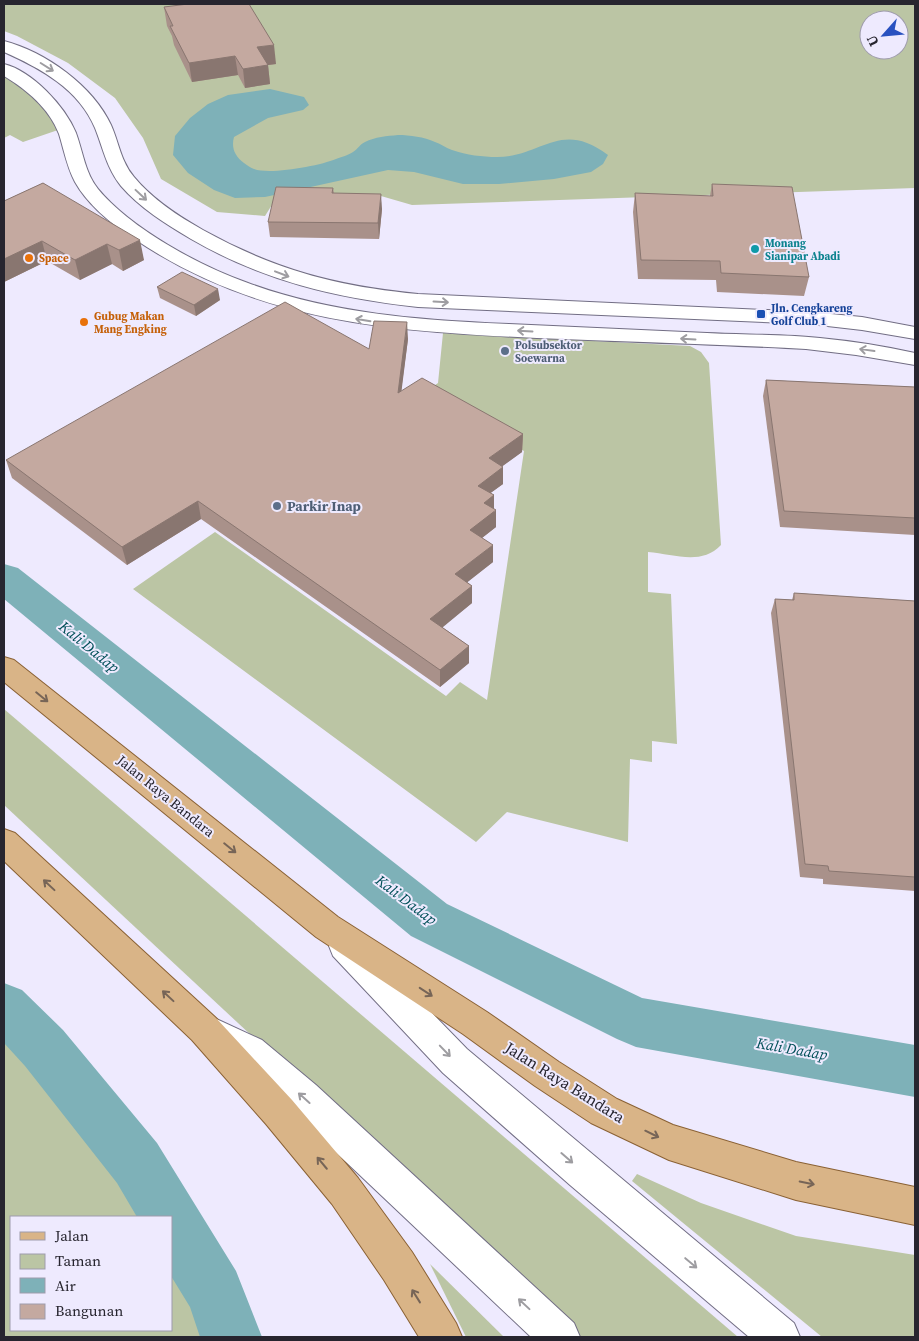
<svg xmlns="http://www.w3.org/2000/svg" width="919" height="1341" font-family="'Source Serif 4',serif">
	<rect width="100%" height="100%" fill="#eeeafe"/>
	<g fill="#bbc5a4" fill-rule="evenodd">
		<path d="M4,4H915V188L412,205L381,196L275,200L265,216L217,212L161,179L143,138L115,98L68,63L17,36L4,31ZM869,20H899V50H869Z"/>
		<path d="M4,76C27,88 46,107 58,130L23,142L10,135L4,138Z"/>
		<path d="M443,333L690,346L701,352L709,363L721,545C701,566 674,554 648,552V592L671,594L677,744L652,741V762L630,759L628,842L507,812L476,842L133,589L215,532L446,696L460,682L487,700L524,451L422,394L438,383Z"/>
		<path d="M4,709L738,1337H575L4,805Z"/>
		<path d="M4,1018L38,1054L130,1166L159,1217H11V1330H171V1238L206,1297L220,1337H4Z"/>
		<path d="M637,1174L701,1203L796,1236L915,1255V1337H822L632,1181Z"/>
		<path d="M430,1264L504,1337H466Z"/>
	</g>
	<path fill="#7eb1b8" d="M270,89L304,97L309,105L303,110L268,118L234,137C231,148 235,156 244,163C247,165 251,168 254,169C270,175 319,166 336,159C341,157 349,155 353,152C358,149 360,144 365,142C375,137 387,136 398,135C410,135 424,137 435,142C441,144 446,148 452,150C467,155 482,157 497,157C542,157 560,119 608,155L603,164L591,172L554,179L499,184H463L414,172L388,170L265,197L235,198L214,190L188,173L173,155L175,136L190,118L208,104L228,95Z"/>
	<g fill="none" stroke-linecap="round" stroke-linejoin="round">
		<g fill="#7eb1b8" fill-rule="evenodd">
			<path d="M4,564L18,568L447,904L642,998L915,1045V1097L636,1047L617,1039L411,936L4,599Z"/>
			<path d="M4,983L22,990L63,1030L157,1143L236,1271L262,1337H200L190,1307L171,1276V1217H137L117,1183L25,1066L4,1043Z"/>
		</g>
		<g stroke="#726e84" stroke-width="2">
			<g id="tertiary">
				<path d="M4,41C46,52 93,86 111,125C119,143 121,162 134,177C152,199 178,216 203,230C275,270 336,286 418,294L810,312L862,317L915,327V339L862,330L810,324L418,307C335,298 264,281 191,239C166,224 140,208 121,186C107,169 103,148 95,128C79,89 40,68 4,52Z"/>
				<path d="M4,64C32,71 65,106 76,133C83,152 85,173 98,189C131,229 200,266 248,283C332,314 420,320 509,324C575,327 641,330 707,333C745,335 782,334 820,338C852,341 884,346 915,353V365L856,355L806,349C717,344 627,342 537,338C391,331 258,323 133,238C110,223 88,205 75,182C67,167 64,150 59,134C49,108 27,90 4,76Z"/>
				<path d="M345,931L357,936L467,1049L794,1323L800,1337H749L570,1185L443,1073L333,956L329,946L333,936Z"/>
				<path d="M212,1017L262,1040L316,1085L574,1323L580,1337H531L290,1109L238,1064L200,1044L195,1033L200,1022Z"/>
			</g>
		</g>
		<g stroke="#8a6134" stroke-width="2">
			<g id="primary">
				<path d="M4,657L14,660L338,917L487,1012L559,1062L617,1099L673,1125L796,1162L915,1187V1225L796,1200L669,1160L591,1123L535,1086L463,1034L316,937L4,682Z"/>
				<path d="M4,829L15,833L216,1018L292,1100L358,1178L412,1252L456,1323L462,1337H419L384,1280L332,1204L266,1124L192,1040L4,861Z"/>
			</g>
		</g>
		<use href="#tertiary" fill="#fff" fill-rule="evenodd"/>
		<use href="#primary" fill="#d9b487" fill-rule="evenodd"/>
	</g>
	<g fill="#a9918a">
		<path d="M164,7L276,64L268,65L270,84L245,88L238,75L192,82L174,45L172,36L167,26Z"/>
		<path d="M43,183L144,260L123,271L112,264L80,280L47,261L4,282V201Z"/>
		<path d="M712,184L809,277L804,296L717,292L716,280L638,279L633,212L635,193L710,196Z"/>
		<path d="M333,188L334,193L382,209L379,239L270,237L268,222Z"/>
		<path d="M157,287L220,300L196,316L160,298Z"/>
		<path d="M408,339L401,391L523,434L522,452L502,466L503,484L490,493L494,495V508L496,527L482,538L493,562L467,582L472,586V603L442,627L469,646V663L440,687L201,519L127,565L12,478L6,460L369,349Z"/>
		<path d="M766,380L915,387V535L780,527L763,396Z"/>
		<path d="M794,593L915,601V891L823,884V879L800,877L771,613L775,599L792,600Z"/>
	</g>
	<g fill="#897670">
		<path d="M274,45L276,64L260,66L257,47Z"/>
		<path d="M235,56L238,75L192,82L189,63Z"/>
		<path d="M268,65L270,84L245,88L243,69Z"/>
		<path d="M381,194L382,209L379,239L378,223Z"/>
		<path d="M140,240L144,260L123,271L119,250Z"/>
		<path d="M42,241L47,261L4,282V259Z"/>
		<path d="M107,244L112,264L80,280L75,260Z"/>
		<path d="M218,289L220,300L196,316L194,305Z"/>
		<path d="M407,322L408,339L399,411L398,393Z"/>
		<path d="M523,434L522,452L489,476V458Z"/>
		<path d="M503,467V484L477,503L478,486Z"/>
		<path d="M494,495V512L496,510V527L469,548L470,530L484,503Z"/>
		<path d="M198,501L201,519L127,565L122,547Z"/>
		<path d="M493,545V562L455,592V574Z"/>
		<path d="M472,586V603L431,637L430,619Z"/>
		<path d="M469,646V663L440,687V670Z"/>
	</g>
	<g fill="#c4a9a0" stroke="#897670">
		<path d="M188,4H249L274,45L257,47L268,65L243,69L235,56L189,63L170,26H173L164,7Z"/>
		<path d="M43,183L140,240L119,250L107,244L75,260L42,241L4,259V201Z"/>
		<path d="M712,184L792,187L809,277L721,273L720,261L641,260L635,193L713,196Z"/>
		<path d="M276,187L333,188L332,193L381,194L378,223L268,222Z"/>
		<path d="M182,272L218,289L194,305L157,287Z"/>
		<path d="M285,302L369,349L374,321L407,322L398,393L422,378L523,434L489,458L503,467L478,486L494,495L484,503L496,510L470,530L493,545L455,574L472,586L430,619L469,646L440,670L198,501L122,547L6,460Z"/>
		<path d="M766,380L915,387V518L784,511Z"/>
		<path d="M794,593L915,601V877L829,871L828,866L805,864L775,599L794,600Z"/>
	</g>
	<defs><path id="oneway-shaft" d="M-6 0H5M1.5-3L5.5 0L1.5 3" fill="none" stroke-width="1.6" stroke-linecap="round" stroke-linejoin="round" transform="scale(1.25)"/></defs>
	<g stroke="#9e9da1">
		<use href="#oneway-shaft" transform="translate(47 67) rotate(32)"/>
		<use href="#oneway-shaft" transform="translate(141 195) rotate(43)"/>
		<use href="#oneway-shaft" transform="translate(282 274) rotate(21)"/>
		<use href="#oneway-shaft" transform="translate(441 302) rotate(3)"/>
		<use href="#oneway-shaft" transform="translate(363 320) rotate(-171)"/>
		<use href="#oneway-shaft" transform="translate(525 331) rotate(-177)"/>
		<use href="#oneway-shaft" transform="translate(688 339) rotate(-177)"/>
		<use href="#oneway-shaft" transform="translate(867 350) rotate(-172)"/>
		<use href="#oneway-shaft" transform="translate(445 1051) rotate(46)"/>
		<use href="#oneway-shaft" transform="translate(304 1098) rotate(-138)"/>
		<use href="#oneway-shaft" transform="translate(567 1158) rotate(41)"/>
		<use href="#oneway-shaft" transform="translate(691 1263) rotate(40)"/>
		<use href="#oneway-shaft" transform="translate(524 1304) rotate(-137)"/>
	</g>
	<g stroke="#776557">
		<use href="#oneway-shaft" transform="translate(42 697) rotate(39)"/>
		<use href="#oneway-shaft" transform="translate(230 848) rotate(39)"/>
		<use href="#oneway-shaft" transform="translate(49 885) rotate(-137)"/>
		<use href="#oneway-shaft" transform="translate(426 992) rotate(33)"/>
		<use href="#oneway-shaft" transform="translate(168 996) rotate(-137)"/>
		<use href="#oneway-shaft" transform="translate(652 1134) rotate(26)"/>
		<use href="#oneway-shaft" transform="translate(322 1163) rotate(-130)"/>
		<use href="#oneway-shaft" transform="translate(807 1183) rotate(12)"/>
		<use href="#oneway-shaft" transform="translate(416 1296) rotate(-122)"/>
	</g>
	<circle fill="#0f9aa8" stroke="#eeeafe" stroke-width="2" cx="755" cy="249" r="5"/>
	<g fill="#e8710a" stroke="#eeeafe" stroke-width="2">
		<circle cx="29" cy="258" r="5"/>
		<circle cx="84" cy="322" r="5"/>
	</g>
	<rect fill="#1a4fb4" stroke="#eeeafe" stroke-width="2" x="756" y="309" width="10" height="10" rx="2.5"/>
	<g fill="#5c6f8a" stroke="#eeeafe" stroke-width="2">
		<circle cx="505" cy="351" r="5"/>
		<circle cx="277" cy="506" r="5"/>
	</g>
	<g text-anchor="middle" stroke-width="4" stroke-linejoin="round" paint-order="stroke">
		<g font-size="11" font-weight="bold" fill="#0d838f" stroke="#eeeafe" text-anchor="start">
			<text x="765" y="247">Monang<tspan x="765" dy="13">Sianipar Abadi</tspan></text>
		</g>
		<g font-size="11" font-weight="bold" fill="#c56008" stroke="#eeeafe" text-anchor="start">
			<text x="39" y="262">Space</text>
			<text x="94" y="320">Gubug Makan<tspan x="94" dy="13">Mang Engking</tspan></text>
		</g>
		<g font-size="11" font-weight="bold" fill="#164399" stroke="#eeeafe" text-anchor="start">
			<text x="771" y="312">Jln. Cengkareng<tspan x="771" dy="13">Golf Club 1</tspan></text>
		</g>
		<g font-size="11" font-weight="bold" fill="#4e5e75" stroke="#eeeafe" text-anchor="start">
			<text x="515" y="349">Polsubsektor<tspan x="515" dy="13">Soewarna</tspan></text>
		</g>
		<g font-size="14" font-weight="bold" fill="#4e5e75" stroke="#eeeafe" text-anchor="start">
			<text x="287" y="511">Parkir Inap</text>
		</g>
		<g font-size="14" fill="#27252f" stroke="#eeeafe">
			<text transform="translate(166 796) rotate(39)" y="5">Jalan Raya Bandara</text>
		</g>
		<g font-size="15" font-style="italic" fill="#004f58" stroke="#eeeafe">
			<text transform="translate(89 647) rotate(39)" y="5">Kali Dadap</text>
			<text transform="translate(406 900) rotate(37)" y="5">Kali Dadap</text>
			<text transform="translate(792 1049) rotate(10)" y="5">Kali Dadap</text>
		</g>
		<g font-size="16" fill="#27252f" stroke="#eeeafe">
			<text transform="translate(565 1082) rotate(32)" y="6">Jalan Raya Bandara</text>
		</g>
	</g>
	<rect width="919" height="1341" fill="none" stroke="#27252f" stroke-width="10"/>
	<rect x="10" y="1216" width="162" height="115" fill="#eeeafe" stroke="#9e9bab"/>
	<rect x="20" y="1232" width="25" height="8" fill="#d9b487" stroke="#9e9bab"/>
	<text x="55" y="1241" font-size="15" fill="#27252f">Jalan</text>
	<rect x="20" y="1254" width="25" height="15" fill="#bbc5a4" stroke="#9e9bab"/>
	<text x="55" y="1266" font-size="15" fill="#27252f">Taman</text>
	<rect x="20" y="1278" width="25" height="15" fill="#7eb1b8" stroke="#9e9bab"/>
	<text x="55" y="1291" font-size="15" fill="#27252f">Air</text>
	<rect x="20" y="1304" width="25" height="15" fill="#c4a9a0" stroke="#9e9bab"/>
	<text x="55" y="1316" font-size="15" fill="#27252f">Bangunan</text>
	<g transform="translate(884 35) rotate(243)"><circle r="24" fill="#eeeafe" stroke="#9e9bab"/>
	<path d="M0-4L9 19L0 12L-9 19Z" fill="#2951c0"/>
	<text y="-8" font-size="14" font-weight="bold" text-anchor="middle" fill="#27252f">U</text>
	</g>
</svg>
